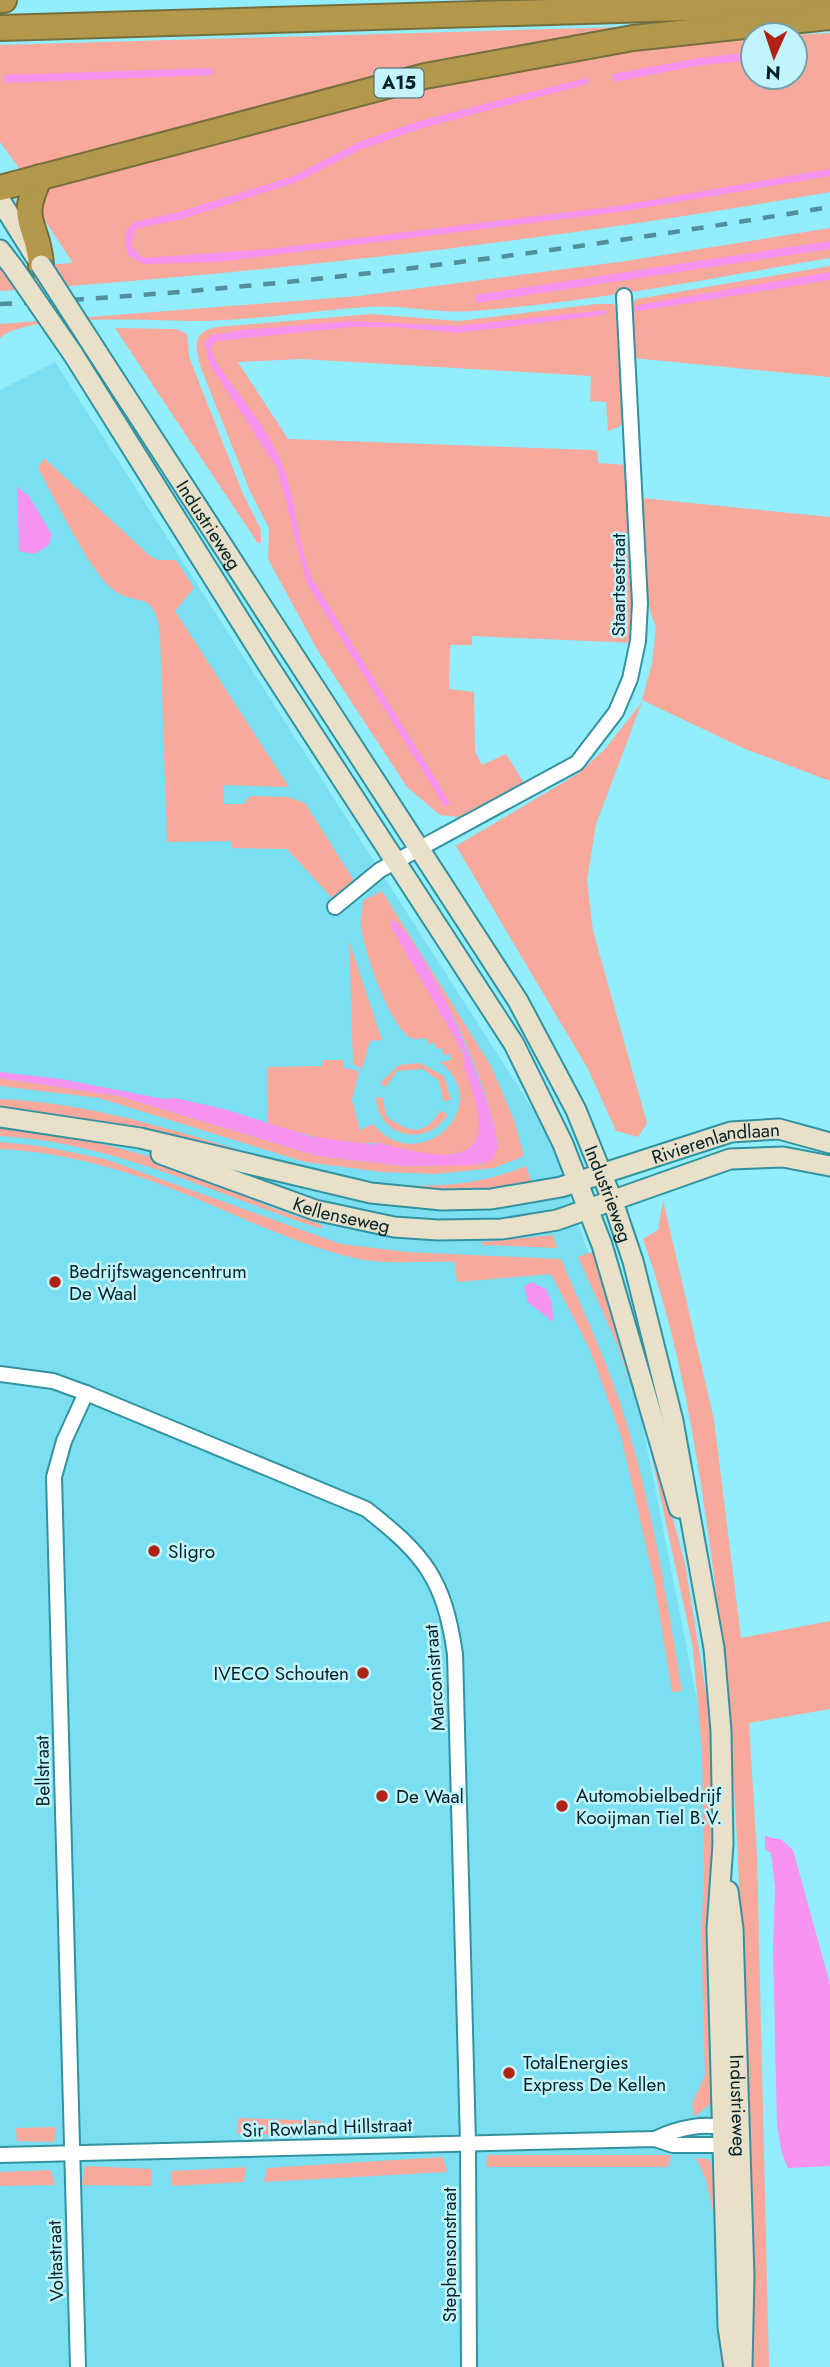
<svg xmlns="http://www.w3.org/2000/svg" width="830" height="2367" font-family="Jost,sans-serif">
	<rect width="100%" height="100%" fill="#92edfc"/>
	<path fill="#7adff0" d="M55,362L549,1135L639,1407L703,1731L727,2367H0V390Z"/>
	<g fill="#f8a99c">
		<path d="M691,25L25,176L0,142V45Z"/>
		<path d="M830,33V192C554,240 279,272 0,291V268L73,263L38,210L47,190L66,183C292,123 518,55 753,38V77H795V35Z"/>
		<path d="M830,228V258C712,278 593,302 473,311C438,314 403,304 367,307C309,311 251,321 193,321C151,321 29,312 0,338V324L359,296L626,261Z"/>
		<path d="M830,266V377L633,358L631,304L637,299Z"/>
		<path d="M596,304H613L620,310L624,420L619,427L608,431L606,402L590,401L591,376L302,359L238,362L288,439L592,450L597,451L598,463L628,465L635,643L472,636V645H450L449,689L474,692L475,752L482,765L506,754L524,783L459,817L440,815L407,787L318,651L268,559L269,528L250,491L201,368C195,347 191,332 217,327L371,314L459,321Z"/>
		<path d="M115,328L176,329L187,334L189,357L243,494L261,530V543L257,542Z"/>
		<path d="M44,458L150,556L158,560H176L194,588L175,611L289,787L223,785L224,804H244L250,796L288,797L305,803L353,879L351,885L333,899L287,849L232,848V841L167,842L160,634C154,586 136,609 111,588C88,568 54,497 38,468Z"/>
		<path d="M642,498L830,517V781L743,748L642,700L652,664L656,627L647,602Z"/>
		<path d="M642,702L596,824L587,880L593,931L647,1123L638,1137L616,1131L588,1069L456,846L579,773L606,748Z"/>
		<path d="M382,891L491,1066L514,1120L524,1156L494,1168L436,1174L382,1172L305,1162L99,1098L0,1086V1078L119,1096L318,1156L405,1166L482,1164L498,1142C483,1073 453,1007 414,949C407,939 401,925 391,919V927C413,962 514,1114 469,1148C453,1161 420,1154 401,1150C394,1148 384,1142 376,1143C343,1146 303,1134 268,1124L267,1067L322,1066L323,1060H344V1068L359,1071L352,1100L360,1130L373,1124C418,1179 497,1107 440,1062L451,1060L450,1054L443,1055L442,1048L436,1049L435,1043L428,1044L427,1038C422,1039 416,1040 411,1038C390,1028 364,950 361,927C360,918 362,909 364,900Z"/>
		<path d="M349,941L382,1040L370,1041L362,1069L353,1064V1060Z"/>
		<path d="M420,1063L444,1076L451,1100L443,1101L439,1081L423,1069L397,1071L386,1087L380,1083L399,1065Z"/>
		<path d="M376,1097L383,1098L386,1116C408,1132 424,1138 440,1111L448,1114C428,1149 377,1137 376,1097Z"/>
		<path d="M0,1099C76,1102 151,1123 223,1145C321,1174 427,1208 526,1166L533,1186C429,1214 330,1178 231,1151C156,1131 77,1115 0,1110Z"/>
		<path d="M11,1127L62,1133L166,1161L270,1207L322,1225L321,1229C215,1194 113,1142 0,1136V1128Z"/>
		<path d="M0,1142L40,1146L105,1159L341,1244L408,1252L561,1259C581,1307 604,1354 620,1403C651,1496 666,1595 682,1691L672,1692L654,1581L621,1436L590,1350L551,1274L457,1282L455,1262C423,1261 385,1265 354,1258C299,1245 247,1220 195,1198C133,1172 67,1152 0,1149Z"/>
		<path d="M663,1200L714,1420L741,1638L830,1621V1709L749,1723L757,1855L769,2367H751C745,2100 747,1833 713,1568C698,1457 681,1345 643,1239L658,1230Z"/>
		<path d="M553,1235L557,1248L482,1245V1242Z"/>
		<path d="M601,1249L685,1564L711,1723L717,2099L694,2117L692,2104L705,2075L701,1927L704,1885L702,1753L693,1648L646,1430L617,1344L578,1257Z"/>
		<path d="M238,2118L322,2121L316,2135L237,2134Z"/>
		<path d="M56,2127L54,2142L17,2141L16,2128Z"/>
		<path d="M487,2155H671L668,2167H486Z"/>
		<path d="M443,2157L447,2172L264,2182L267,2168Z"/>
		<path d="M696,2158L708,2159L716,2170L725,2367H721L714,2215L705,2177Z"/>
		<path d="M85,2166L152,2169V2186L82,2185Z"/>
		<path d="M246,2167L244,2182L172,2186L171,2171Z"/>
		<path d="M51,2170L55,2185L0,2186V2172Z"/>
	</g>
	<g fill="#f694ef">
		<path d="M753,52V60L701,65L614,82L612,74L700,58Z"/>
		<path d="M212,68L213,75L5,83L4,75Z"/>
		<path d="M586,78L589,81L587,84L422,128L362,149L297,182L182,219L135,229L131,246L143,258L269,249L617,206L830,169V176L619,212L217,262L143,264L128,255L125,245L126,231L134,222L179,212L294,176L359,142L419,121Z"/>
		<path d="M830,241V249L476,303L475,295Z"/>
		<path d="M830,272V280L639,311L633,310L638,305Z"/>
		<path d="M606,310L607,314L596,316L457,333L396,327H351L217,341L210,348L216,362C238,394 269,429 283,466C297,503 297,545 313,580L440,786L450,804L445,807L307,584L277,468L210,365L204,343L212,335L241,330L351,321L457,326Z"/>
		<path d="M17,487L29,496L52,535L48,546L34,554L19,551Z"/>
		<path d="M391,919C424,936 498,1109 498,1149L491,1161L474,1165L405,1166L318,1156L119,1096L0,1078V1072L61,1079L164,1099L175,1098L224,1109L309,1136L375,1145L376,1142C462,1165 503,1166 463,1064L465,1061L463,1053L391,927Z"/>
		<path d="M531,1282L546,1289L552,1303L553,1322L528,1302L524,1287Z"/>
		<path d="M765,1836L782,1840L793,1850L830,1984V2166L788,2168L782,2154L777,2125L773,1949L775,1888L771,1853L765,1849Z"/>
	</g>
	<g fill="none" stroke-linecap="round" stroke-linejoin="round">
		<g stroke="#3392a0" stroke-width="18">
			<g id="minor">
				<path d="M335,907L380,870L577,763L616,712L630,679L638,641L640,603L624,296"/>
				<path d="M0,1374L53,1381L86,1393L366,1509C425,1555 444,1579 455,1654L468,2143L469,2367"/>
				<path d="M655,2139C675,2129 711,2119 731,2132"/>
				<path d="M0,2155L655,2139L673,2145H723L731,2141"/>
				<path d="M78,2367L54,1477L64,1441L86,1393"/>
			</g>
		</g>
		<g stroke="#3392a0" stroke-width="23">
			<g id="secondary">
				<path d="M0,200L35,256"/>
				<path d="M0,250L13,267"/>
				<path id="s1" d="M97,352L518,1001L576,1110L613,1202L633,1261L673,1421L714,1648L721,1731L723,1844L717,1929L728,2327L734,2367"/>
				<path d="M73,354L268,665L514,1044L563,1144L602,1245L679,1508"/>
				<path id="s2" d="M0,1117L140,1138L371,1193L442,1200L491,1199L561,1187L731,1132L779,1129L830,1143"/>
				<path id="s3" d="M161,1154L315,1210L394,1227L438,1230L502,1229L557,1220L730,1159L783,1157L830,1166"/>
				<path id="s4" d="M728,1891L733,1929L744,2277L742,2367"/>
			</g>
		</g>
		<g stroke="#756e3d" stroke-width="28">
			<g id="motorway">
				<path d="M0,0H4"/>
				<path d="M0,28L821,4"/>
				<path d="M40,177C17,224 38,221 41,265"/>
				<path d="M0,188L425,76L633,38L830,17"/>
			</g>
		</g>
		<use href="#minor" stroke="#fff" stroke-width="14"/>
		<use href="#secondary" stroke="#e8e0c9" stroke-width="19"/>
		<use href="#motorway" stroke="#b3974a" stroke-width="24"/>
		<path stroke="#51909a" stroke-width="4.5" stroke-dasharray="12 12" stroke-linecap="butt" d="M0,304C279,290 555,253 830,207"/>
		<g stroke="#3392a0" stroke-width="23" stroke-linecap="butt">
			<g id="secondary-bridge">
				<path d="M41,265L97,352"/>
				<path d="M13,267L73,354"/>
			</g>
		</g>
		<use href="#secondary-bridge" stroke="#e8e0c9" stroke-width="19"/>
	</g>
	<g fill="#b02116" stroke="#c1f4fd" stroke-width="2.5">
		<circle cx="55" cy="1282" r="7"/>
		<circle cx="154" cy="1551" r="7"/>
		<circle cx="363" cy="1673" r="7"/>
		<circle cx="382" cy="1796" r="7"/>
		<circle cx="562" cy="1806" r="7"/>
		<circle cx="509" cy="2073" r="7"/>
	</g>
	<g text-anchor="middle" stroke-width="5" stroke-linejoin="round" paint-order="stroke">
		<rect fill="#c1f4fd" stroke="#3c6066" stroke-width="2" x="374.5" y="68.5" width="49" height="29" rx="5"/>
		<g font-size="18" font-weight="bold" fill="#032125">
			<text x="399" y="89">A15</text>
		</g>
		<g font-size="19" fill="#032125" stroke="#c1f4fd">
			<text dy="7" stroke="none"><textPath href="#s1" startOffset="206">Industrieweg</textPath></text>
			<text transform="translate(618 585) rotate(-90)" y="7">Staartsestraat</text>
			<text dy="7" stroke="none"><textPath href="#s2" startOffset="732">Rivierenlandlaan</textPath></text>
			<text dy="7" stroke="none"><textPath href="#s1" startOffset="987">Industrieweg</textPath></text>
			<text dy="7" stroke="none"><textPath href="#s3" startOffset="191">Kellenseweg</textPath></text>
			<text transform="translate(434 1678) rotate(-94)" y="7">Marconistraat</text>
			<text transform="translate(42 1771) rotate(-91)" y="7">Bellstraat</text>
			<text dy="7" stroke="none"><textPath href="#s4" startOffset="215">Industrieweg</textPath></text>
			<text transform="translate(327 2127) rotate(-2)" y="7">Sir Rowland Hillstraat</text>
			<text transform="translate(449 2255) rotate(-90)" y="7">Stephensonstraat</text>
			<text transform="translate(55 2261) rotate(-92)" y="7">Voltastraat</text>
		</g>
		<g font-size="19" fill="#032125" stroke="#c1f4fd" text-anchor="start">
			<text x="69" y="1278">Bedrijfswagencentrum<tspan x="69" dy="22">De Waal</tspan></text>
			<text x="168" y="1558">Sligro</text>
			<text x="349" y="1680" text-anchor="end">IVECO Schouten</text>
			<text x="576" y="1802">Automobielbedrijf<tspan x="576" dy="22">Kooijman Tiel B.V.</tspan></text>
			<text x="396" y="1803">De Waal</text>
			<text x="523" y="2069">TotalEnergies<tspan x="523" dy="22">Express De Kellen</tspan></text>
		</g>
	</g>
	<g transform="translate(774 56) rotate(183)"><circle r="33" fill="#c1f4fd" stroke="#75a0a7" stroke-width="2"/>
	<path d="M0-5L12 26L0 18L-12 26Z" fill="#b02116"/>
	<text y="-10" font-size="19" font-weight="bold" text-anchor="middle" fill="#032125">N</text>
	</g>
</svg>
